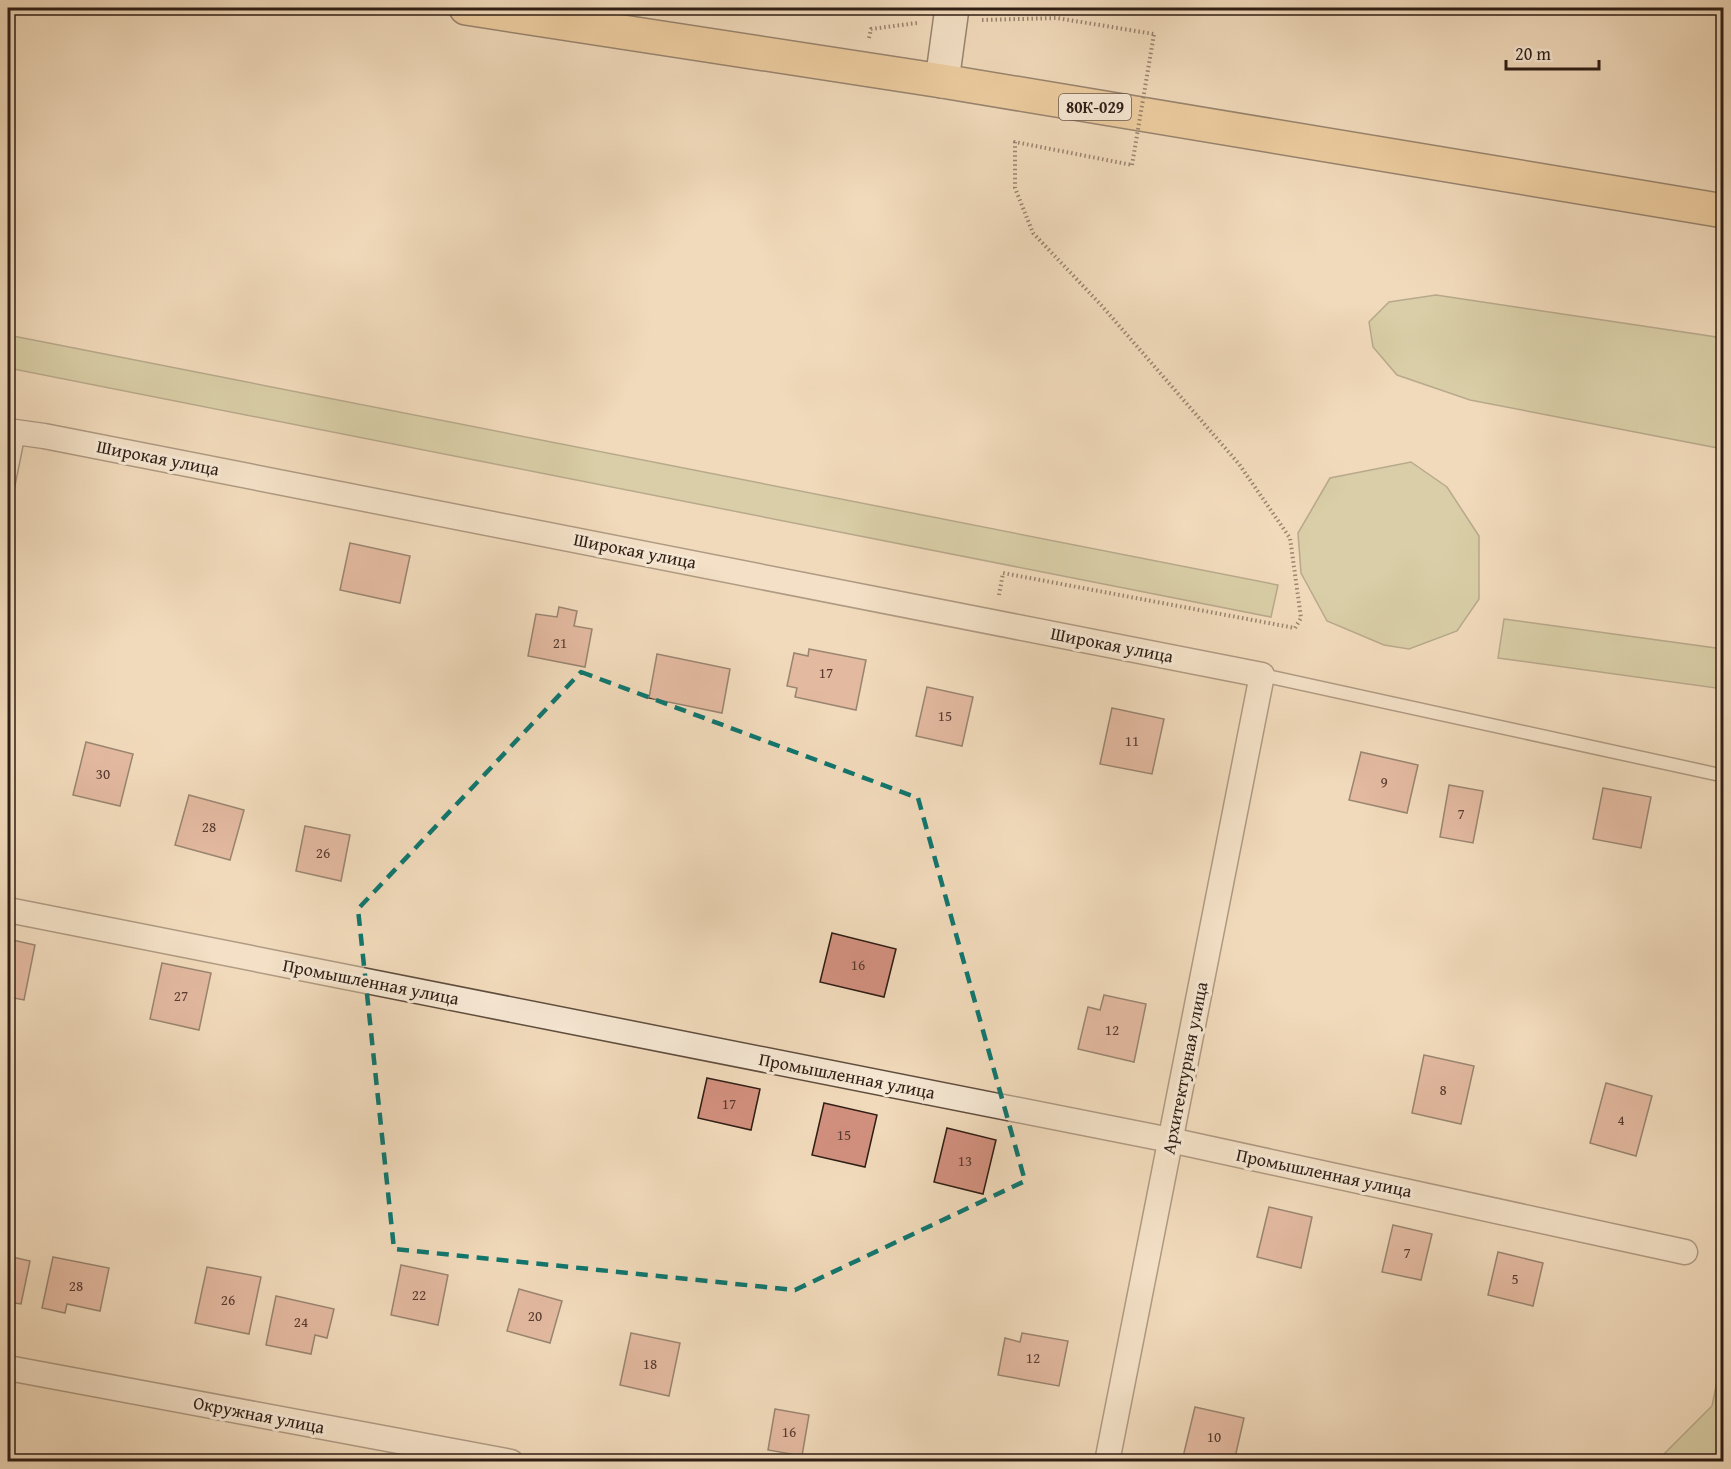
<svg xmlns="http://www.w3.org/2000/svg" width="1731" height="1469" font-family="'Gentium Book Plus',serif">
	<rect width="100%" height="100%" fill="#f1dabb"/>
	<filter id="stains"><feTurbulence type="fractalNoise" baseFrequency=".00333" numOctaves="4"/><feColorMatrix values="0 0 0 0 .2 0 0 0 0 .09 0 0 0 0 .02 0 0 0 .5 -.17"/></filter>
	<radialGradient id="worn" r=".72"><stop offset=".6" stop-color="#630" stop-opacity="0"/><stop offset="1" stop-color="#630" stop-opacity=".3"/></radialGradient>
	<g fill="#bcbf8f" stroke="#766e52" stroke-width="1.5">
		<path d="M1436,295L1723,338V449L1470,400L1397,375L1373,347L1369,322L1389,302Z"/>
		<path d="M8,335L1278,585L1271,617L8,368Z"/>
		<path d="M1411,462L1447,487L1479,536V599L1457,631L1409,649L1384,645L1327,621L1301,573L1298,533L1330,478Z"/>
		<path d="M1504,619L1723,649V689L1498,658Z"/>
		<path d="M1723,1353V1461H1657L1712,1406Z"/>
	</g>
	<g fill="#d2907e" stroke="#2f1e15" stroke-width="1.5">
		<path d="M350,543L410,556L400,603L340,590Z"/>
		<path d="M559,607L577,611L574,626L592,629L585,667L528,656L536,614L557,617Z"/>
		<path d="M809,649L866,660L856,710L795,697L797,688L787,686L794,653L808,656Z"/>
		<path d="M657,654L730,669L722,713L649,698Z"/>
		<path d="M927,687L973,697L962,746L916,736Z"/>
		<path d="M1112,708L1164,719L1152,774L1100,764Z"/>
		<path d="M86,742L133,754L120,806L73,795Z"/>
		<path d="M1361,752L1418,765L1407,813L1349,800Z"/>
		<path d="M1449,785L1483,791L1473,843L1440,837Z"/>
		<path d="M1603,788L1651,797L1641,848L1593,839Z"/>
		<path d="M189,795L244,810L230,860L175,845Z"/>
		<path d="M305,826L350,835L341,881L296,871Z"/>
		<path d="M832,933L896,949L884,997L820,982Z"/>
		<path d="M8,939L35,945L24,1000L8,997Z"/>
		<path d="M162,963L211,973L199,1030L150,1019Z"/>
		<path d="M1104,995L1146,1004L1134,1062L1078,1049L1088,1007L1100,1010Z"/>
		<path d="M1424,1055L1474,1066L1461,1124L1412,1113Z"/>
		<path d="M707,1078L760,1089L751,1130L698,1118Z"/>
		<path d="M1606,1083L1652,1096L1636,1156L1590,1143Z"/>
		<path d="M824,1103L877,1115L865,1167L812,1155Z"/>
		<path d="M947,1128L996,1140L983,1194L934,1182Z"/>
		<path d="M1269,1207L1312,1217L1301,1268L1257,1257Z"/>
		<path d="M1393,1225L1432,1234L1421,1280L1382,1272Z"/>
		<path d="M1498,1252L1543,1263L1533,1306L1488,1295Z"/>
		<path d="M8,1256L30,1261L21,1304L8,1302Z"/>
		<path d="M53,1257L109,1268L100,1311L67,1304L65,1313L42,1308Z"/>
		<path d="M401,1265L448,1275L438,1325L391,1315Z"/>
		<path d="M207,1267L261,1277L249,1334L195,1323Z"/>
		<path d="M519,1289L562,1301L550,1343L507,1331Z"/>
		<path d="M276,1296L334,1309L327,1338L315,1335L311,1354L266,1345Z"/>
		<path d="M631,1333L680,1343L669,1396L620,1385Z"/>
		<path d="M1022,1333L1068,1341L1059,1386L998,1375L1005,1338L1020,1342Z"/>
		<path d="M1195,1407L1244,1418L1234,1462H1204L1183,1457Z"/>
		<path d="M775,1409L809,1415L802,1456L768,1450Z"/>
	</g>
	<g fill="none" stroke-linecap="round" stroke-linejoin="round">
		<g stroke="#604d3e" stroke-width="15">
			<g id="lane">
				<path d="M8,486L19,432"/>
				<path d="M1262,675L1720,775"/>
			</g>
		</g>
		<g stroke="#604d3e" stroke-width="27">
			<g id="street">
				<path d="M8,431L44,436L1262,675L1107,1462"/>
				<path d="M8,910L1170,1140L1685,1252"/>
				<path d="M8,1368L511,1462"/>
			</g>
		</g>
		<g stroke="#2f1e15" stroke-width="36">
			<path id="secondary" d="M942,81L952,8"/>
		</g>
		<g stroke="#2f1e15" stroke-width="36">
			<path id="primary" d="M466,8L942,81L1724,211"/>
		</g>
		<g stroke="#2f1e15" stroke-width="4" stroke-dasharray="1.5 3" stroke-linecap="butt">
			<path d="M982,20L1057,18L1154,34"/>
			<path d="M869,38L871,29L917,23"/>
			<path d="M999,595L1003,573L1295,628L1301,618L1290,538L1239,464L1102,306L1033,233L1015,188V142L1132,165"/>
		</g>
		<use href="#lane" stroke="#f6e7d3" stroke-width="12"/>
		<use href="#street" stroke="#f6e7d3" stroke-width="24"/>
		<use href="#secondary" stroke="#f6e7d3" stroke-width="33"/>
		<use href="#primary" stroke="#e8bd7e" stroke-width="33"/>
		<path stroke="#2f1e15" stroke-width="4" stroke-dasharray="1.5 3" stroke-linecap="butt" d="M1132,165L1154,34"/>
	</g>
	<path d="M0 0H1731V1469H0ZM581,672L918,798L1025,1181L795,1290L394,1249L358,909Z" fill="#f1dabb" fill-opacity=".55" fill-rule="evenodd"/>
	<path fill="none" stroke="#0f766e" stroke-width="4.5" stroke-dasharray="12 8" stroke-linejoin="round" d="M581,672L918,798L1025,1181L795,1290L394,1249L358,909Z"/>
	<g text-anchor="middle" stroke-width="6" stroke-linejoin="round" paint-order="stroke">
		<g font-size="15" fill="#583a2f">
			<text x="560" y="648">21</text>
			<text x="826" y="678">17</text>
			<text x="945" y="721">15</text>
			<text x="1132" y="746">11</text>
			<text x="103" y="779">30</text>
			<text x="1384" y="787">9</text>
			<text x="1461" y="819">7</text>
			<text x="209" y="832">28</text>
			<text x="323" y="858">26</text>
			<text x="858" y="970">16</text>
			<text x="181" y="1001">27</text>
			<text x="1112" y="1035">12</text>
			<text x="1443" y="1095">8</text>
			<text x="729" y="1109">17</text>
			<text x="1621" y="1125">4</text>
			<text x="844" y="1140">15</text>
			<text x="965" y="1166">13</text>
			<text x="1407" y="1258">7</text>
			<text x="1515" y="1284">5</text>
			<text x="76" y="1291">28</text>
			<text x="419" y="1300">22</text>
			<text x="228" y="1305">26</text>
			<text x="535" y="1321">20</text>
			<text x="301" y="1327">24</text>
			<text x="1033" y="1363">12</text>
			<text x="650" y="1369">18</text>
			<text x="789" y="1437">16</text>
			<text x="1214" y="1442">10</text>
		</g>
		<rect fill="#f6e7d3" stroke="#6b5a4e" stroke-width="1.5" x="1059" y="94" width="72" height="26" rx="4.5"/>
		<g font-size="16" font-weight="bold" fill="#2f1e15">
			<text x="1095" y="113">80К-029</text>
		</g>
		<g font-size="18" fill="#2f1e15" stroke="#f6e7d3">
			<text transform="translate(158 458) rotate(11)" y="6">Широкая улица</text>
			<text transform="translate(635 551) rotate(11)" y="6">Широкая улица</text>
			<text transform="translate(1112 645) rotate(11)" y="6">Широкая улица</text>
			<text transform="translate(371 982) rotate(11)" y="6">Промышленная улица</text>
			<text transform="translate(1185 1068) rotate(-79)" y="6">Архитектурная улица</text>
			<text transform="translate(847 1076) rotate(11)" y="6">Промышленная улица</text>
			<text transform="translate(1324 1173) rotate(12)" y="6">Промышленная улица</text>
			<text transform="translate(259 1415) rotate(11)" y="6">Окружная улица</text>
		</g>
	</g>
	<rect width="1731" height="1469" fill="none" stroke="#f1dabb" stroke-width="30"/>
	<rect x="9" y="9" width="1713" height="1451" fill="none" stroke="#2f1e15" stroke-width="3"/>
	<rect x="15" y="15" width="1701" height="1439" fill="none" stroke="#2f1e15" stroke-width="1.5"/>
	<path d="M1506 60v9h93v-9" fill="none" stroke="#2f1e15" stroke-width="3"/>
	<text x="1515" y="60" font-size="18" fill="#2f1e15" stroke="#f6e7d3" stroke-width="4.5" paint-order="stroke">20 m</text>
	<rect width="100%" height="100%" filter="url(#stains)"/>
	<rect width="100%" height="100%" fill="url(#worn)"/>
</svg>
